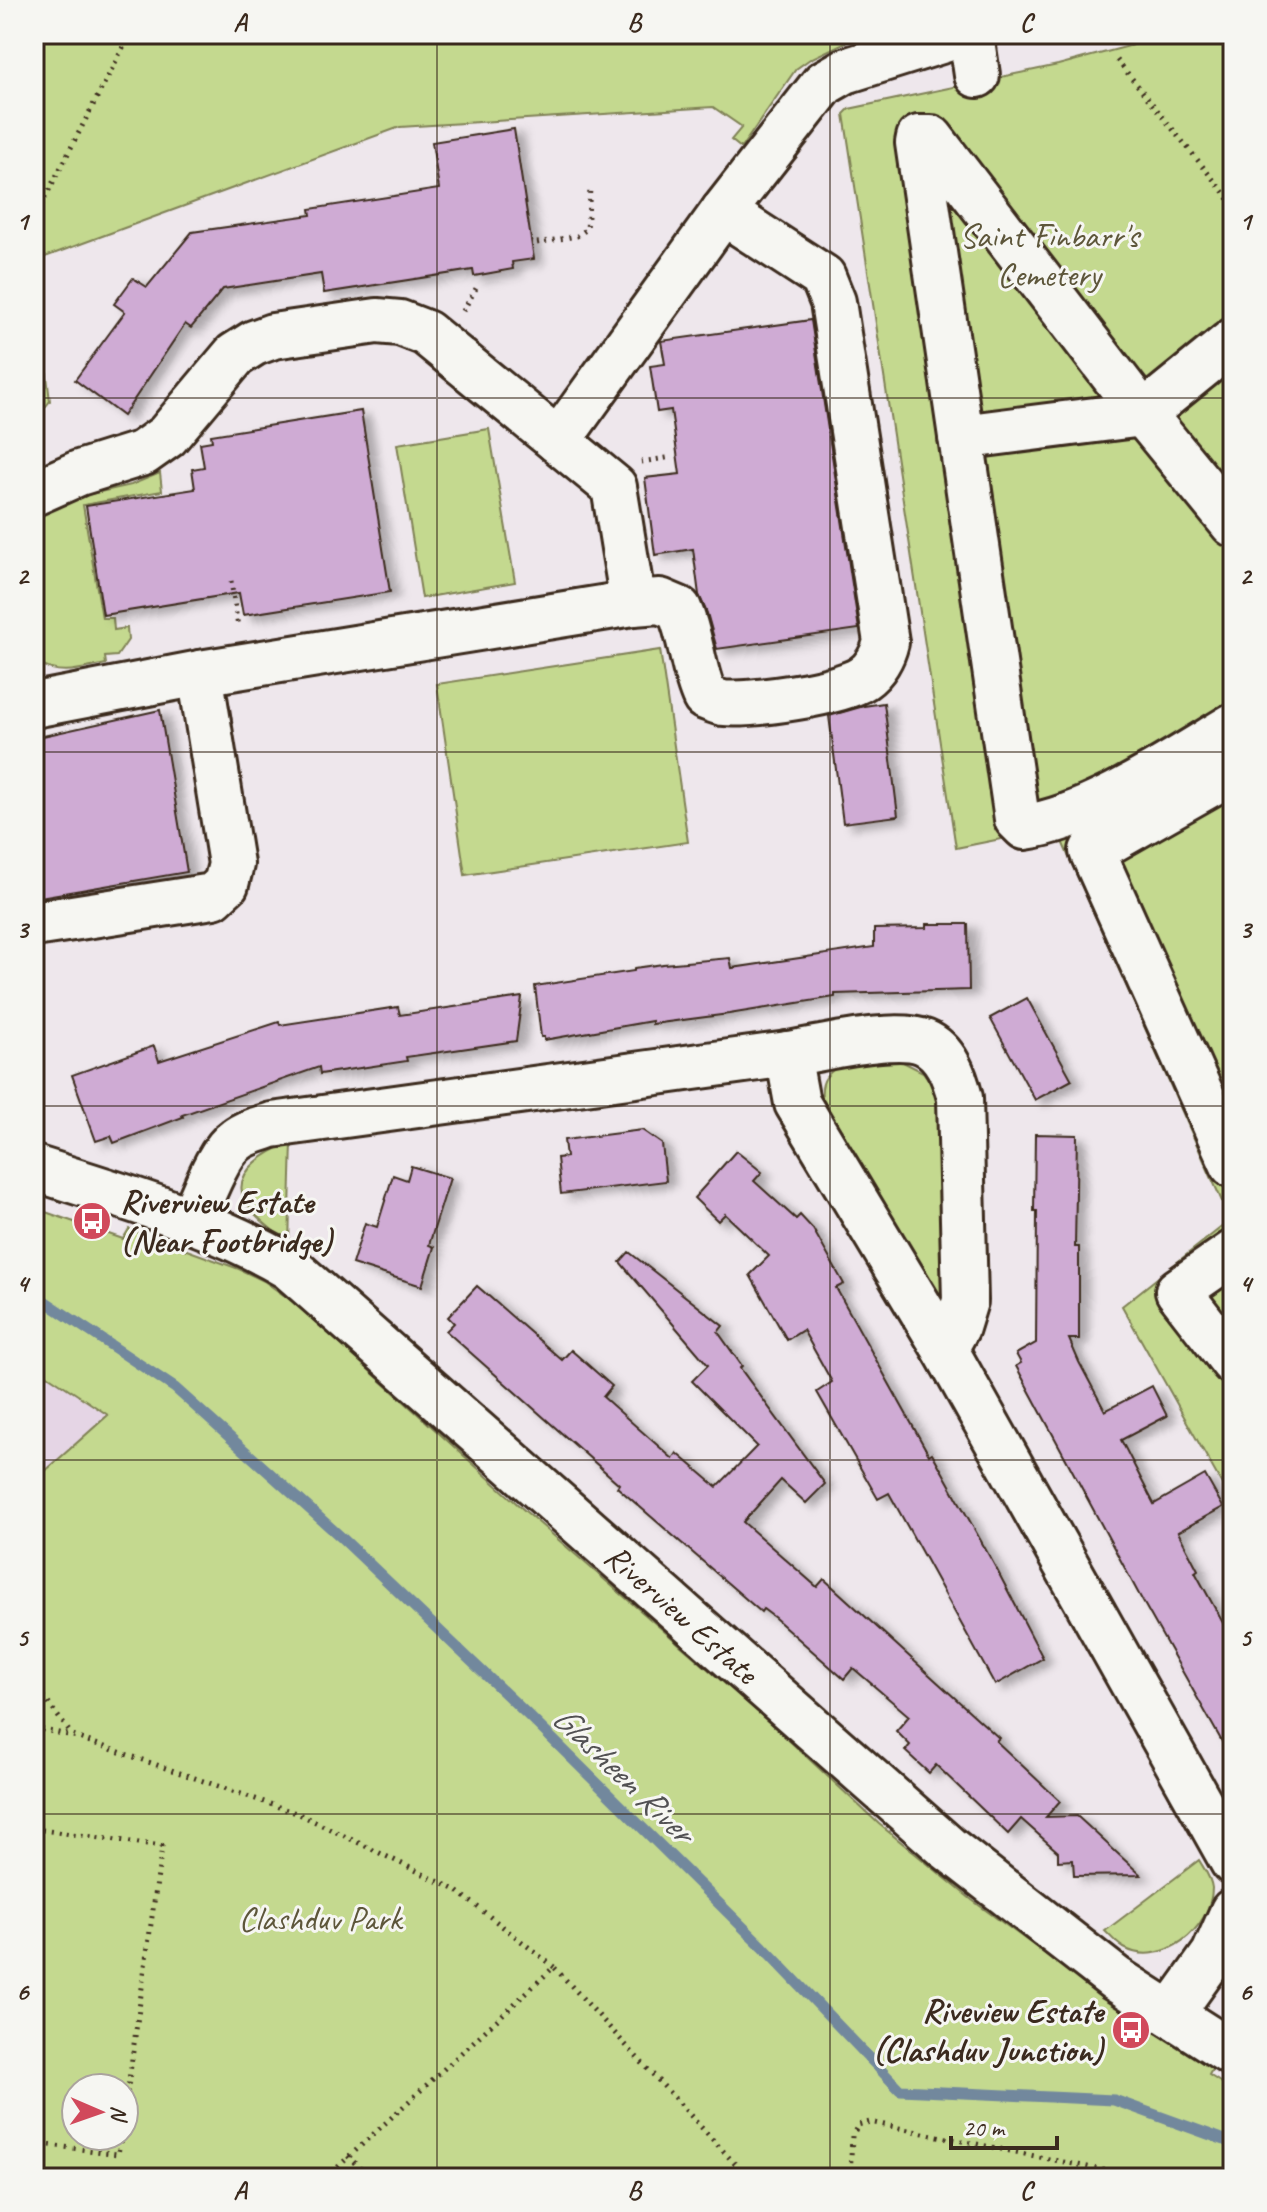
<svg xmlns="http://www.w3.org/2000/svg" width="1267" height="2212" font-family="Caveat,sans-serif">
	<defs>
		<filter id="shadow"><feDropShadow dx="9" dy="5" stdDeviation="4" flood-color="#0004"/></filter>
	</defs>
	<rect width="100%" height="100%" fill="#eee7ec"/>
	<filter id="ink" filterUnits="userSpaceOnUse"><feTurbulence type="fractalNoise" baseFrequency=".0125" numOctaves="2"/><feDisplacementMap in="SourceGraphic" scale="16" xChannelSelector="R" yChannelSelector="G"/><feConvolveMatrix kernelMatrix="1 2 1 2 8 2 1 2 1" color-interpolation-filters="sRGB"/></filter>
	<g filter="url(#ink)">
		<path fill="#e5d5e5" d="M34,1366L108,1415L34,1481Z"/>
		<g fill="#c4d98f" stroke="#808256" stroke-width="2" fill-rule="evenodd">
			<path d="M34,34H863L810,59L796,69L741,148L731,140L742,127L713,107L400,127L34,261Z"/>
			<path d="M1174,34H1233V1504L1122,1306L1224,1225L1225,1208L1056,828L956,848L844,114L849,109L1058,65Z"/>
			<path d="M34,268L50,401L34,421Z"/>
			<path d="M489,429L515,582L422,598L397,444Z"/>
			<path d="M160,473L162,491L83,505L102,618H113L114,630L127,628L128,640L117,656L105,657L106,664C84,668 60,677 40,664L34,635V520L55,502L131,485Z"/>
			<path d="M660,650L688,842L465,875L437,684Z"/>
			<path d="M897,1059L923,1072L937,1092L947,1296L943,1303L939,1301L822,1098C817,1057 869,1062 897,1059Z"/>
			<path d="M292,1142L289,1244C275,1231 253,1217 244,1199C231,1170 271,1150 292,1142Z"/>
			<path d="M34,1208L123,1239L129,1229L239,1269L264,1281L296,1304L524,1510L767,1720L879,1824L972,1900L1105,1998L1214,2066L1209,2075L1233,2090V2176L1227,2178H34V1481L108,1415L34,1366ZM76,2088H124V2136H76Z"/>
			<path d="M1199,1860C1204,1869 1211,1877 1212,1888C1212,1928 1162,1969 1124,1948C1117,1944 1111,1937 1105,1931Z"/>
		</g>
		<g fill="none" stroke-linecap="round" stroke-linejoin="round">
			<path stroke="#72889d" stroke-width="11" d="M34,1294L175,1388L342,1538L529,1716L763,1947L900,2090L1114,2100L1233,2143"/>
		</g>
		<g fill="#cfabd4" stroke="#3b2a1e" stroke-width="2" filter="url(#shadow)">
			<path d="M514,129L534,259L512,262L513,269L474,276L473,270L324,293L321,274L223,289L191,328L185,324L123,416L75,380L125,312L114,304L133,278L147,287L192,232L311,215L310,209L439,189L432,142Z"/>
			<path d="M811,320L859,629L717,649L707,613L699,595L693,549L655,555L645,478L680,474L671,410L657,412L650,366L665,364L661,341Z"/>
			<path d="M361,411L390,592L243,615L239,593L103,615L86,506L195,489L192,469L204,467L200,443L212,441L211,435Z"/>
			<path d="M884,703L898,816L843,823L829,716L864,706Z"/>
			<path d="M160,710L187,872L34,898V738Z"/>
			<path d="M927,924H968L969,990L835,994V997L729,1014L652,1024V1021L544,1040V1037H541L535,986L634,971V968L663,964L730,958L732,968L874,947V929L927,928Z"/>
			<path d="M522,997L516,1041L406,1057L407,1061L320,1074L319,1067L182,1115L183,1117L114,1143L111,1136L96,1141L72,1075L154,1046L159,1061L279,1022L280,1025L398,1007L400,1015Z"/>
			<path d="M1027,998L1072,1080L1035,1100L990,1018Z"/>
			<path d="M642,1130L662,1144L666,1181L561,1194L557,1158L566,1157L564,1140Z"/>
			<path d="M1035,1134L1077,1135L1075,1247H1079V1339H1069L1079,1362L1105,1411L1152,1386L1167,1416L1121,1440L1154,1504L1205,1475L1223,1507L1178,1532L1198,1570L1195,1572L1233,1641V1761L1142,1600L1016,1366L1021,1363L1016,1354L1036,1343L1037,1211H1034Z"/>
			<path d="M736,1151L762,1172L754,1181L796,1219L800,1215L813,1229L844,1284L836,1288L929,1455L932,1453L996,1568L1043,1658L995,1685L889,1493L878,1499L817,1392L832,1382L803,1330L787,1340L750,1275L769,1256L725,1214L718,1221L694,1198Z"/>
			<path d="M411,1166L450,1178L429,1245L434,1247L422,1286L352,1264L365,1223L377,1227L393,1175L407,1180Z"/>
			<path d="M629,1252L723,1326L718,1332L742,1366L740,1368L825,1484L806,1503L781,1480L743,1522L817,1587L824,1579L999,1738L996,1741L1060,1801L1046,1817L1077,1816L1141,1875L1074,1876L1073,1860L1058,1861V1852L1021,1819L1008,1834L936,1765L929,1773L905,1751L910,1745L896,1731L909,1716L853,1668L844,1679L775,1618L763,1609L761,1612L617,1487L619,1484L446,1331L454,1323L448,1317L477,1286L562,1360L571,1350L612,1386L603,1397L673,1459L677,1453L717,1487L757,1446L692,1381L708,1365L620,1262Z"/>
		</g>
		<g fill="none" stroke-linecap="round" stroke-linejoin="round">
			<g stroke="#3b2a1e" stroke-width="50">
				<g id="minor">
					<path d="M971,34L977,75"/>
					<path d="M961,437L1143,414L1233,341"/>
					<path d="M34,493L79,473L143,453L167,436L235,355L254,343L273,336L377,321L400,323L426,333L558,441L723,212L824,83L845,71L963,34"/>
					<path d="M1233,524L1143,414L931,138H919L918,143L1017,819L1025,827C1091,818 1176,760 1233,726"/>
					<path d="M633,603L660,601L679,609C692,638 692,669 705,697C711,699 717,702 723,703C750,706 841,693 863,678C875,670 883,655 886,642L833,302L823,277L723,212"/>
					<path d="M34,705L200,673L633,603L614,487L558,441"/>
					<path d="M1233,771L1092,851L1233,1165"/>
					<path d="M34,924L213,896L226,884L231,864L200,673"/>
					<path d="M788,1054C820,1049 896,1030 924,1042C946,1051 955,1078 960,1098L965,1301L957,1327L945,1349"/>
					<path id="s1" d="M34,1168C121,1196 209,1220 289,1267L948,1848L1116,1979L1233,2054"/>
					<path d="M192,1219C203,1197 217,1153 236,1140C246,1132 260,1129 272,1125L788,1054L797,1103L945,1349L1233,1862"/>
					<path d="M1233,1253L1178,1291L1233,1362"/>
					<path d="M1171,2014L1214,1954L1233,1911"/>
				</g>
			</g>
			<g stroke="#3b2a1e" stroke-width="5" stroke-dasharray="2 6" stroke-linecap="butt">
				<path d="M1117,60L1233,204"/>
				<path d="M34,219L130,34"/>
				<path d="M537,243L577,236L587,229L590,189"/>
				<path d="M463,311L478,285"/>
				<path d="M641,462L672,457"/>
				<path d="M231,581L238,627"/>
				<path d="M34,1684L72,1735"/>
				<path d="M34,1728L73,1736L299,1814L456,1890L554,1967"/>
				<path d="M34,1829L162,1846L124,2115"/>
				<path d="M34,2143L118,2154L121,2136"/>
				<path d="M348,2156L369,2178"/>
				<path d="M326,2178L554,1967L748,2178"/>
				<path d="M850,2178L852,2136L858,2125L870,2122L1141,2178"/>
			</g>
			<use href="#minor" stroke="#f6f6f2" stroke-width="44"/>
		</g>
	</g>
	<path fill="none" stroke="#3b2a1e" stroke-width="2" stroke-opacity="0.55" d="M437,34V2178M830,34V2178M34,398H1233M34,752H1233M34,1106H1233M34,1460H1233M34,1814H1233"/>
	<defs>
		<g id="bus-disc" transform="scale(2)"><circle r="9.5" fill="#d1495b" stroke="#f6f6f2"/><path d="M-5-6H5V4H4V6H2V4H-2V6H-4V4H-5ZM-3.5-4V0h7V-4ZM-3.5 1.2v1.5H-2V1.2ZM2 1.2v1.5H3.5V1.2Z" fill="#fff"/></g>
	</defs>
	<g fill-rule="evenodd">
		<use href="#bus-disc" x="92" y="1221"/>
		<use href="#bus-disc" x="1131" y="2030"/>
	</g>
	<g text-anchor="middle" stroke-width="6" stroke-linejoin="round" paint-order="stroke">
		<g font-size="34" fill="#5d563a" stroke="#f6f6f2">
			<text x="1049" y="247">Saint Finbarr's<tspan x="1049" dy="39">Cemetery</tspan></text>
			<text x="320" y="1930">Clashduv Park</text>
		</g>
		<g font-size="34" font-weight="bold" fill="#3b2a1e" stroke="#f6f6f2" text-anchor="start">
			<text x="120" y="1213">Riverview Estate<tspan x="120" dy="39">(Near Footbridge)</tspan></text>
			<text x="1103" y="2022" text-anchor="end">Riveview Estate<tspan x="1103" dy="39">(Clashduv Junction)</tspan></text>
		</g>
		<g font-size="34" fill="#3b2a1e" stroke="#f6f6f2">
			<text dy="12" stroke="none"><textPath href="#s1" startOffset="798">Riverview Estate</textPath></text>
		</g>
		<g font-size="36" font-style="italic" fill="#525153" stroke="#f6f6f2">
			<text transform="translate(624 1773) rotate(44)" y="13">Glasheen River</text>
		</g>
	</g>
	<rect width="1267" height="2212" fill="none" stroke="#f6f6f2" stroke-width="88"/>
	<g transform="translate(100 2112) rotate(92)"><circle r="38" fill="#f6f6f2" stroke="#aba49d" stroke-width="2"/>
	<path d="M0-6L14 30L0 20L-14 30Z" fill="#d1495b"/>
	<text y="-12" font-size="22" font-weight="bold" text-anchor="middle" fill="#3b2a1e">N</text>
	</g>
	<path d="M951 2136v12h106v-12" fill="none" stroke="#3b2a1e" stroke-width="4"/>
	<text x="963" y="2136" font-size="24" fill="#3b2a1e" stroke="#f6f6f2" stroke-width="6" paint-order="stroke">20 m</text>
	<rect x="44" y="44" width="1179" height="2124" fill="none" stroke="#3b2a1e" stroke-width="3"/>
	<g font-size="26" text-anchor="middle" font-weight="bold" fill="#3b2a1e">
		<text x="240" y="31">A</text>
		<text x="634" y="31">B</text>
		<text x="1026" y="31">C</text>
		<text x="22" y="230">1</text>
		<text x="1245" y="230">1</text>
		<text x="22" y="584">2</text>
		<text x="1245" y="584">2</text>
		<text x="22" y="938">3</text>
		<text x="1245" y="938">3</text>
		<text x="22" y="1292">4</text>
		<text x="1245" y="1292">4</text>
		<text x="22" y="1646">5</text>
		<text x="1245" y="1646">5</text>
		<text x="22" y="2000">6</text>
		<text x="1245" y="2000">6</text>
		<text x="240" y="2199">A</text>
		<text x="634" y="2199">B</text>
		<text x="1026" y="2199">C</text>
	</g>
</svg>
